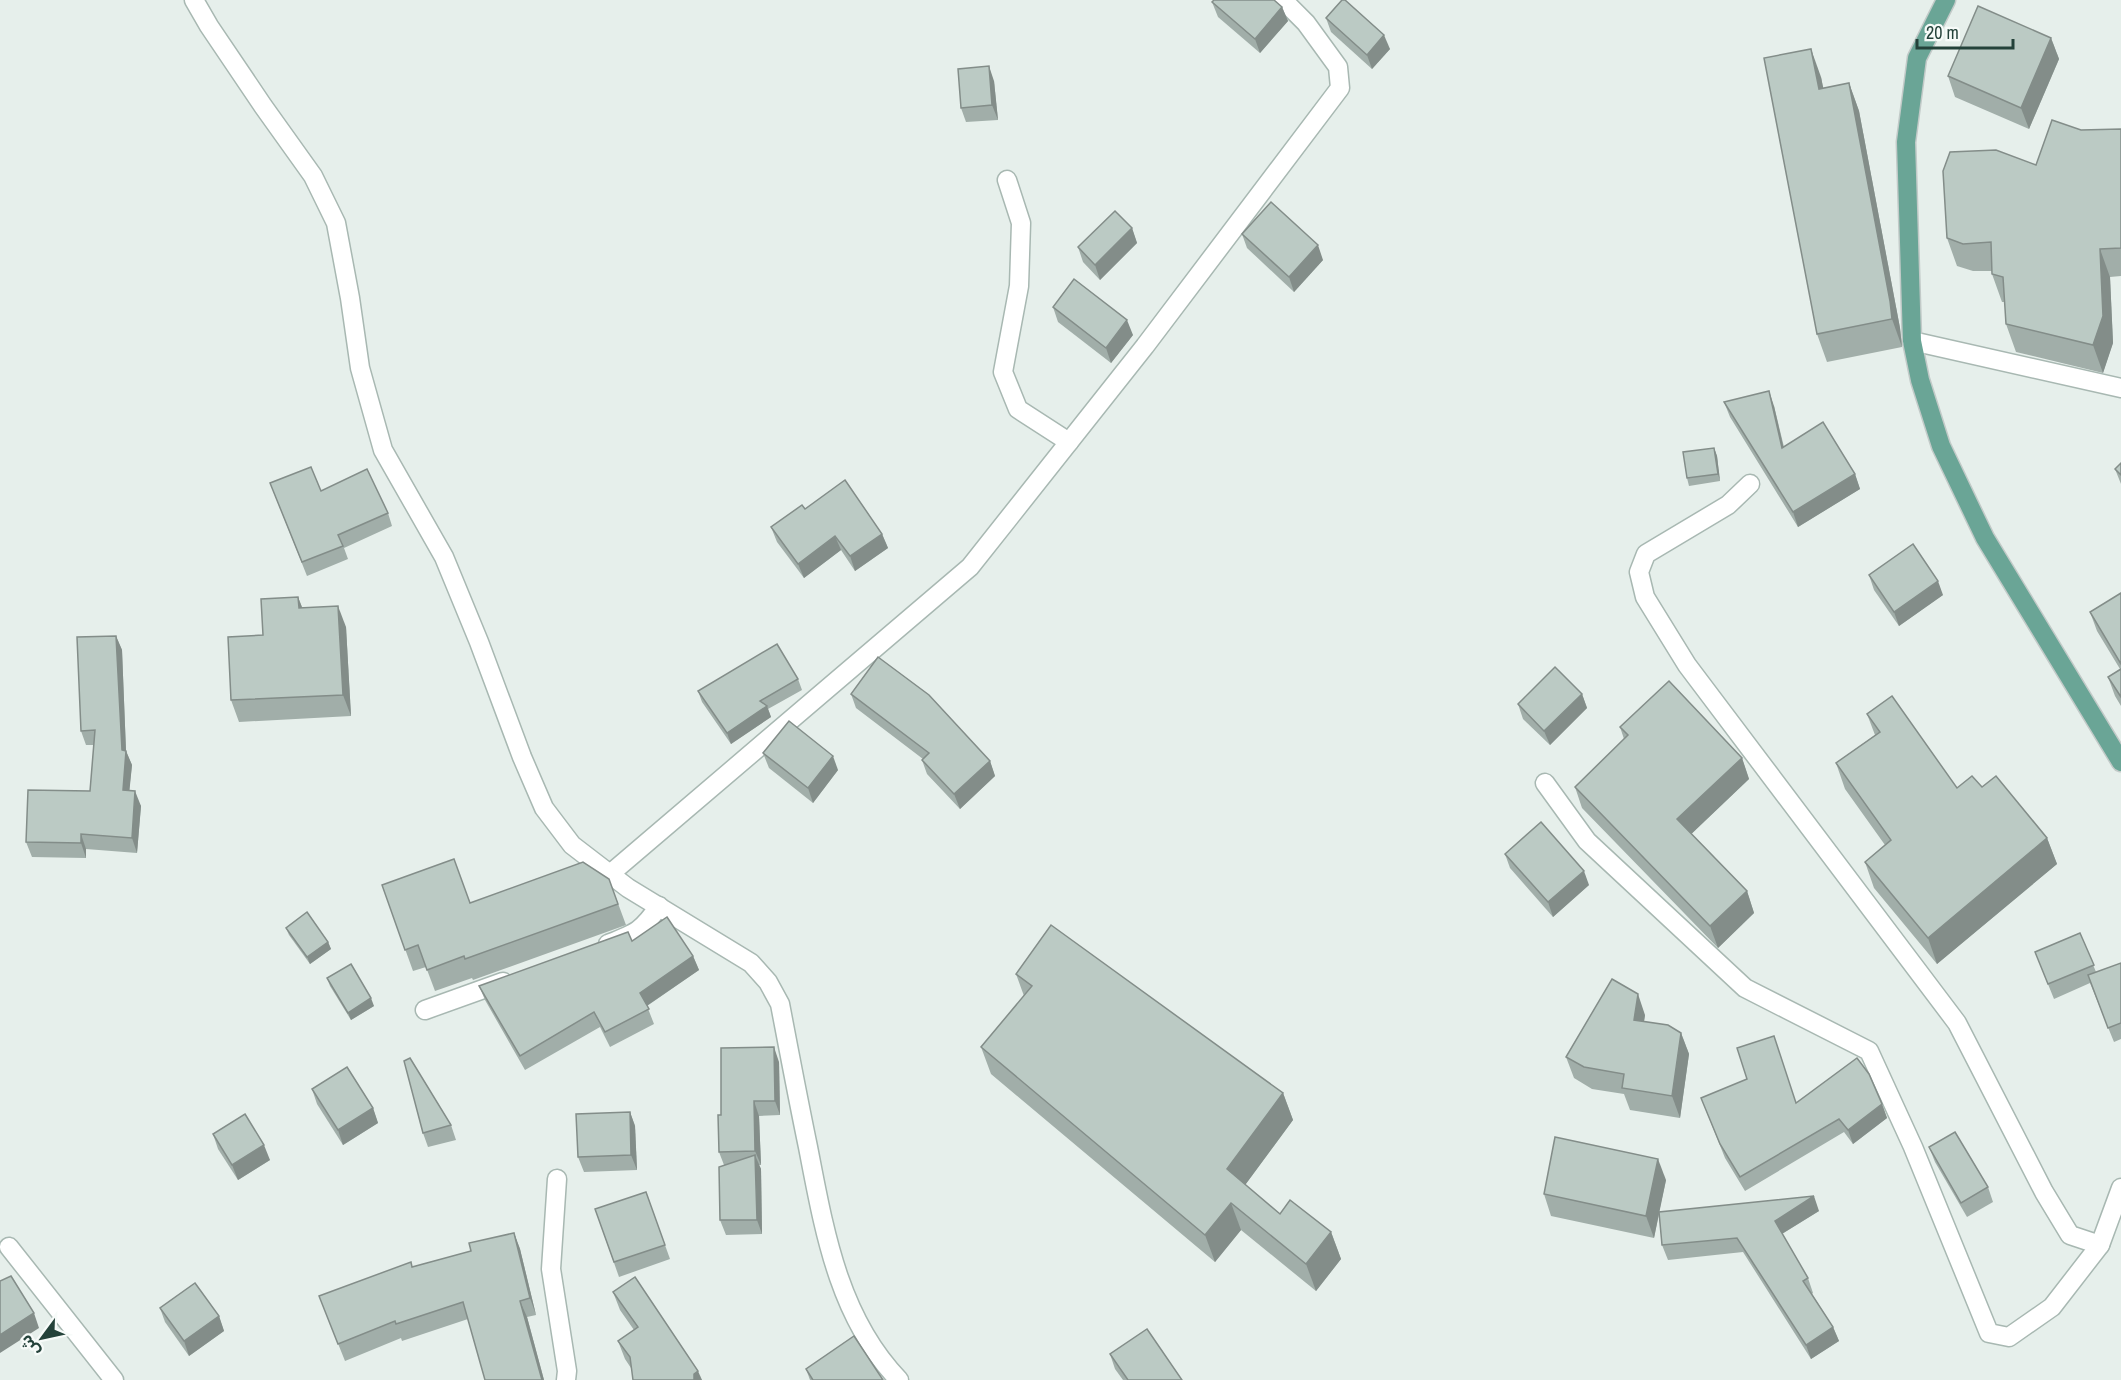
<svg xmlns="http://www.w3.org/2000/svg" width="2121" height="1380" font-family="'Archivo Narrow','Noto Sans Arabic',sans-serif">
	<rect width="100%" height="100%" fill="#e6efeb"/>
	<g fill="none" stroke-linecap="round" stroke-linejoin="round">
		<g stroke="#a8b8b2" stroke-width="21">
			<g id="minor">
				<path d="M194,0L209,26L263,106L313,176L336,223L350,298L360,368L383,450L444,557L479,642L522,757L544,808L572,845L628,888L751,963L768,982L780,1004C789,1051 798,1099 808,1147C824,1229 838,1317 899,1380"/>
				<path d="M1007,180L1021,223L1019,286L1003,372L1018,409L1069,442"/>
				<path d="M1912,341L2121,388"/>
				<path d="M1750,484L1728,505L1646,554L1639,572L1645,597L1687,665L1957,1023L2044,1192L2070,1235L2100,1245"/>
				<path d="M1545,783L1587,841L1745,988L1869,1051L1913,1147L1989,1333L2009,1337L2052,1307L2100,1245L2121,1188"/>
				<path d="M610,874L970,567L1145,346L1340,88L1338,67L1306,23L1283,0"/>
				<path d="M608,944C636,933 642,931 659,906"/>
				<path d="M425,1010L503,982"/>
				<path d="M557,1179L551,1269L567,1371L566,1380"/>
				<path d="M9,1247L114,1380"/>
			</g>
		</g>
		<g stroke="#c2cac8" stroke-width="21">
			<path id="major" d="M1946,0L1917,58L1906,142L1912,341L1920,380L1941,446L1985,538L2121,762"/>
		</g>
		<use href="#minor" stroke="#fff" stroke-width="18"/>
		<use href="#major" stroke="#6aa596" stroke-width="18"/>
	</g>
	<g fill="#a1aea9">
		<path d="M1212,2L1282,7L1288,21L1260,53L1218,17Z"/>
		<path d="M1326,18L1390,49L1372,69L1331,32Z"/>
		<path d="M2051,38L2059,59L2029,129L1955,97L1948,76Z"/>
		<path d="M1821,77L1823,88L1849,83L1859,111L1900,328L1902,347L1827,362L1817,334Z"/>
		<path d="M994,81L998,120L966,122L961,108Z"/>
		<path d="M2121,129V276L2110,277L2113,343L2103,373L2016,352L2006,324L2005,302H2002L1992,274V271H1973L1957,266L1947,238L2036,165L2081,130Z"/>
		<path d="M1132,228L1137,243L1100,280L1083,262L1078,247Z"/>
		<path d="M1242,234L1323,260L1294,292L1247,248Z"/>
		<path d="M1053,307L1133,335L1111,363L1058,322Z"/>
		<path d="M1724,402L1774,406L1784,447L1855,474L1860,489L1798,527L1730,417Z"/>
		<path d="M1714,448L1717,456L1720,481L1689,486L1687,478Z"/>
		<path d="M2121,463V484L2115,469Z"/>
		<path d="M270,483L321,491L388,513L392,526L344,548L348,559L307,576Z"/>
		<path d="M805,509L882,534L888,548L855,571L841,550L804,578L777,542L771,527Z"/>
		<path d="M1869,575L1943,595L1899,626L1874,590Z"/>
		<path d="M2121,593V706L2115,696L2108,677L2120,669L2097,631L2090,612Z"/>
		<path d="M298,597L302,607L346,627L351,716L239,722L231,700L263,635Z"/>
		<path d="M116,636L122,650L126,751L132,765L129,791L141,806L137,853L86,849V858L32,857L26,842L90,791L94,745H86L81,731Z"/>
		<path d="M798,679L802,690L768,709L771,717L731,744L702,702L698,691Z"/>
		<path d="M851,694L990,761L995,776L960,809L927,774L922,760L923,759L856,708Z"/>
		<path d="M1582,694L1587,708L1550,745L1523,719L1518,704Z"/>
		<path d="M1867,714L1957,788L1982,787L2047,838L2057,864L1937,964L1874,888L1865,862L1885,845L1845,789L1836,763L1875,735Z"/>
		<path d="M1620,727L1742,758L1749,779L1691,834L1747,891L1754,913L1718,948L1582,808L1575,787L1624,739Z"/>
		<path d="M763,753L838,770L813,803L769,768Z"/>
		<path d="M1505,854L1589,885L1553,917L1510,868Z"/>
		<path d="M609,879L626,925L473,980L472,978L435,991L426,967L413,971L382,885L470,903Z"/>
		<path d="M286,928L328,942L331,949L310,964L289,935Z"/>
		<path d="M2080,933L2096,972L2121,963V1039L2114,1042L2090,983L2054,999L2035,952Z"/>
		<path d="M632,941L693,956L699,970L647,1006L654,1024L610,1047L600,1027L525,1070L485,1000L479,986Z"/>
		<path d="M1016,974L1283,1093L1293,1120L1245,1185L1280,1214L1331,1232L1341,1259L1316,1291L1241,1230L1215,1262L991,1074L981,1047L1024,996Z"/>
		<path d="M327,978L374,1006L351,1020L330,986Z"/>
		<path d="M1645,1015L1644,1021L1681,1033L1689,1054L1680,1118L1630,1110L1624,1094L1592,1089L1574,1078L1566,1057Z"/>
		<path d="M779,1062L780,1115L759,1116L761,1165H759L761,1169L762,1234L726,1235L720,1220L724,1165L719,1152L721,1115Z"/>
		<path d="M312,1089L373,1108L378,1123L343,1145L317,1104Z"/>
		<path d="M1701,1098L1797,1102L1882,1104L1887,1118L1853,1144L1844,1132L1745,1191L1725,1158Z"/>
		<path d="M630,1112L635,1126L637,1170L584,1172L578,1157Z"/>
		<path d="M451,1125L456,1140L428,1147L423,1133Z"/>
		<path d="M213,1134L270,1160L238,1180L218,1149Z"/>
		<path d="M1929,1147L1988,1187L1993,1202L1967,1217L1935,1162Z"/>
		<path d="M1666,1180L1659,1212L1819,1211L1782,1234L1808,1278L1813,1293L1812,1294L1833,1327L1839,1341L1811,1359L1743,1252L1668,1260L1662,1245L1659,1213L1654,1238L1551,1216L1544,1194Z"/>
		<path d="M646,1192L670,1259L619,1277L595,1209Z"/>
		<path d="M514,1233L520,1249L536,1315L527,1317L544,1380H485L468,1319L402,1341L401,1338L345,1361L319,1296L412,1267L471,1251Z"/>
		<path d="M613,1292L702,1380L631,1368L625,1359L618,1341L634,1330L620,1310Z"/>
		<path d="M160,1308L219,1316L224,1331L189,1356L165,1322Z"/>
		<path d="M1110,1354L1182,1380H1123L1115,1369Z"/>
		<path d="M806,1369L883,1380H810Z"/>
	</g>
	<g fill="#838d89">
		<path d="M1282,7L1288,21L1260,53L1255,39Z"/>
		<path d="M1384,35L1390,49L1372,69L1367,55Z"/>
		<path d="M2051,38L2059,59L2029,129L2021,108Z"/>
		<path d="M1811,49L1821,77L1829,116L1819,89Z"/>
		<path d="M989,66L994,81L998,120L992,105Z"/>
		<path d="M1849,83L1859,111L1900,328L1902,347L1892,319Z"/>
		<path d="M1132,228L1137,243L1100,280L1095,265Z"/>
		<path d="M1318,245L1323,260L1294,292L1289,277Z"/>
		<path d="M2100,249L2110,277L2113,343L2103,373L2093,345Z"/>
		<path d="M1127,320L1133,335L1111,363L1106,348Z"/>
		<path d="M1769,391L1774,406L1787,463L1782,448Z"/>
		<path d="M1714,448L1717,456L1720,481L1718,474Z"/>
		<path d="M1855,474L1860,489L1798,527L1793,512Z"/>
		<path d="M882,534L888,548L855,571L850,556Z"/>
		<path d="M835,536L841,550L804,578L798,564Z"/>
		<path d="M1938,581L1943,595L1899,626L1894,612Z"/>
		<path d="M298,597L306,618L299,608Z"/>
		<path d="M338,606L346,627L351,716L343,695Z"/>
		<path d="M116,636L122,650L126,751L132,765L128,805L123,790Z"/>
		<path d="M1582,694L1587,708L1550,745L1544,731Z"/>
		<path d="M767,706L771,717L731,744L727,733Z"/>
		<path d="M833,756L838,770L813,803L808,788Z"/>
		<path d="M1742,758L1749,779L1684,841L1677,819Z"/>
		<path d="M990,761L995,776L960,809L954,794Z"/>
		<path d="M135,791L141,806L137,853L132,838Z"/>
		<path d="M81,834L86,849V858L81,843Z"/>
		<path d="M2047,838L2057,864L1937,964L1928,938Z"/>
		<path d="M1584,871L1589,885L1553,917L1548,902Z"/>
		<path d="M1747,891L1754,913L1718,948L1710,926Z"/>
		<path d="M328,942L331,949L310,964L307,957Z"/>
		<path d="M693,956L699,970L645,1007L640,993Z"/>
		<path d="M1638,994L1645,1015L1641,1041L1634,1020Z"/>
		<path d="M371,998L374,1006L351,1020L348,1013Z"/>
		<path d="M1681,1033L1689,1054L1680,1118L1672,1096Z"/>
		<path d="M774,1047L779,1062L780,1115L775,1101Z"/>
		<path d="M1283,1093L1293,1120L1237,1196L1227,1169Z"/>
		<path d="M754,1101L759,1116L761,1165L755,1151Z"/>
		<path d="M1882,1104L1887,1118L1853,1144L1848,1130Z"/>
		<path d="M373,1108L378,1123L343,1145L338,1130Z"/>
		<path d="M630,1112L635,1126L637,1170L631,1155Z"/>
		<path d="M264,1145L270,1160L238,1180L232,1165Z"/>
		<path d="M755,1155L761,1169L762,1234L757,1220Z"/>
		<path d="M1658,1159L1666,1180L1654,1238L1646,1216Z"/>
		<path d="M1814,1196L1819,1211L1780,1235L1775,1221Z"/>
		<path d="M1231,1203L1241,1230L1215,1262L1205,1235Z"/>
		<path d="M1331,1232L1341,1259L1316,1291L1306,1264Z"/>
		<path d="M514,1233L520,1249L536,1315L530,1298Z"/>
		<path d="M520,1301L527,1317L544,1380H542Z"/>
		<path d="M34,1313L39,1328L0,1353V1335Z"/>
		<path d="M219,1316L224,1331L189,1356L184,1341Z"/>
		<path d="M1833,1327L1839,1341L1811,1359L1806,1345Z"/>
		<path d="M698,1371L702,1380H694V1374Z"/>
	</g>
	<g fill="#bbcac4" stroke="#838d89" stroke-width="1.5">
		<path d="M1214,0H1274L1282,7L1255,39L1212,2Z"/>
		<path d="M1342,0H1345L1384,35L1367,55L1326,18Z"/>
		<path d="M1978,6L2051,38L2021,108L1948,76Z"/>
		<path d="M1811,49L1819,89L1849,83L1890,301L1892,319L1817,334L1764,58Z"/>
		<path d="M989,66L992,105L961,108L958,69Z"/>
		<path d="M2052,120L2081,130L2121,129V248L2100,249L2103,316L2093,345L2006,324L2003,277L1992,274L1991,242L1963,244L1947,238L1943,171L1950,152L1996,150L2036,165Z"/>
		<path d="M1271,202L1318,245L1289,277L1242,234Z"/>
		<path d="M1115,211L1132,228L1095,265L1078,247Z"/>
		<path d="M1074,279L1127,320L1106,348L1053,307Z"/>
		<path d="M1769,391L1782,448L1823,422L1855,474L1793,512L1724,402Z"/>
		<path d="M1714,448L1718,474L1687,478L1683,452Z"/>
		<path d="M2121,463V475L2115,469Z"/>
		<path d="M311,467L321,491L367,469L388,513L338,535L343,546L302,562L270,483Z"/>
		<path d="M845,480L882,534L850,556L835,536L798,564L771,527L802,505L805,509Z"/>
		<path d="M1913,544L1938,581L1894,612L1869,575Z"/>
		<path d="M2121,593V664L2090,612Z"/>
		<path d="M298,597L299,608L338,606L343,695L231,700L228,637L263,635L261,599Z"/>
		<path d="M116,636L122,750L126,751L123,790L135,791L132,838L81,834V843L26,842L28,790L90,791L95,730L81,731L77,637Z"/>
		<path d="M777,644L798,679L760,701L767,706L727,733L698,691Z"/>
		<path d="M878,657L929,695L990,761L954,794L922,760L929,753L851,694Z"/>
		<path d="M1555,667L1582,694L1544,731L1518,704Z"/>
		<path d="M2121,669V697L2108,677Z"/>
		<path d="M1669,681L1742,758L1677,819L1747,891L1710,926L1575,787L1628,735L1620,727Z"/>
		<path d="M1892,696L1957,788L1972,776L1982,787L1996,776L2047,838L1928,938L1865,862L1891,840L1836,763L1880,732L1867,714Z"/>
		<path d="M789,721L833,756L808,788L763,753Z"/>
		<path d="M1541,822L1584,871L1548,902L1505,854Z"/>
		<path d="M454,859L470,903L583,862L609,879L618,904L465,959L464,956L427,970L418,945L405,950L382,885Z"/>
		<path d="M307,912L328,942L307,957L286,928Z"/>
		<path d="M667,917L693,956L640,993L649,1009L605,1032L594,1012L520,1056L479,986L628,932L632,941Z"/>
		<path d="M1051,925L1283,1093L1227,1169L1280,1214L1290,1200L1331,1232L1306,1264L1231,1203L1205,1235L981,1047L1032,986L1016,974Z"/>
		<path d="M2080,933L2094,965L2048,984L2035,952Z"/>
		<path d="M2121,963V1023L2108,1028L2088,975Z"/>
		<path d="M351,964L371,998L348,1013L327,978Z"/>
		<path d="M1612,979L1638,994L1634,1020L1668,1025L1681,1033L1672,1096L1622,1088L1624,1074L1584,1067L1566,1057Z"/>
		<path d="M1774,1036L1796,1103L1857,1058L1869,1074L1882,1104L1848,1130L1839,1119L1740,1177L1720,1144L1701,1098L1747,1079L1737,1048Z"/>
		<path d="M774,1047L775,1101H754L755,1151L719,1152L718,1115H721V1048Z"/>
		<path d="M410,1058L451,1125L423,1133L404,1061Z"/>
		<path d="M347,1067L373,1108L338,1130L312,1089Z"/>
		<path d="M630,1112L631,1155L578,1157L576,1114Z"/>
		<path d="M245,1114L264,1145L232,1165L213,1134Z"/>
		<path d="M1955,1132L1988,1187L1961,1203L1929,1147Z"/>
		<path d="M1555,1137L1658,1159L1646,1216L1544,1194Z"/>
		<path d="M755,1155L757,1220H720L719,1167Z"/>
		<path d="M646,1192L665,1245L614,1262L595,1209Z"/>
		<path d="M1814,1196L1775,1221L1808,1278L1803,1281L1833,1327L1806,1345L1737,1238L1662,1245L1659,1212Z"/>
		<path d="M514,1233L530,1298L520,1301L542,1380H485L463,1302L396,1324L395,1321L338,1344L319,1296L411,1262L412,1267L471,1251L469,1243Z"/>
		<path d="M11,1276L34,1313L0,1335V1281Z"/>
		<path d="M635,1277L698,1371L694,1374V1380H633L630,1357L618,1341L638,1327L613,1292Z"/>
		<path d="M195,1283L219,1316L184,1341L160,1308Z"/>
		<path d="M1147,1329L1182,1380H1128L1110,1354Z"/>
		<path d="M854,1336L883,1380H813L806,1369Z"/>
	</g>
	<g transform="translate(42 1338) rotate(237)" stroke="#f7fbf9" stroke-width="4.5" paint-order="stroke">
	<path d="M0-4.5L10 22L0 15L-10 22Z" fill="#24423a"/>
	<text y="-9" font-size="16" font-weight="bold" text-anchor="middle" fill="#24423a">ش</text>
	</g>
	<path d="M1917 39v9h96v-9" fill="none" stroke="#24423a" stroke-width="3"/>
	<text x="1926" y="39" font-size="18" fill="#24423a" stroke="#f7fbf9" stroke-width="4.5" paint-order="stroke">20 m</text>
</svg>
